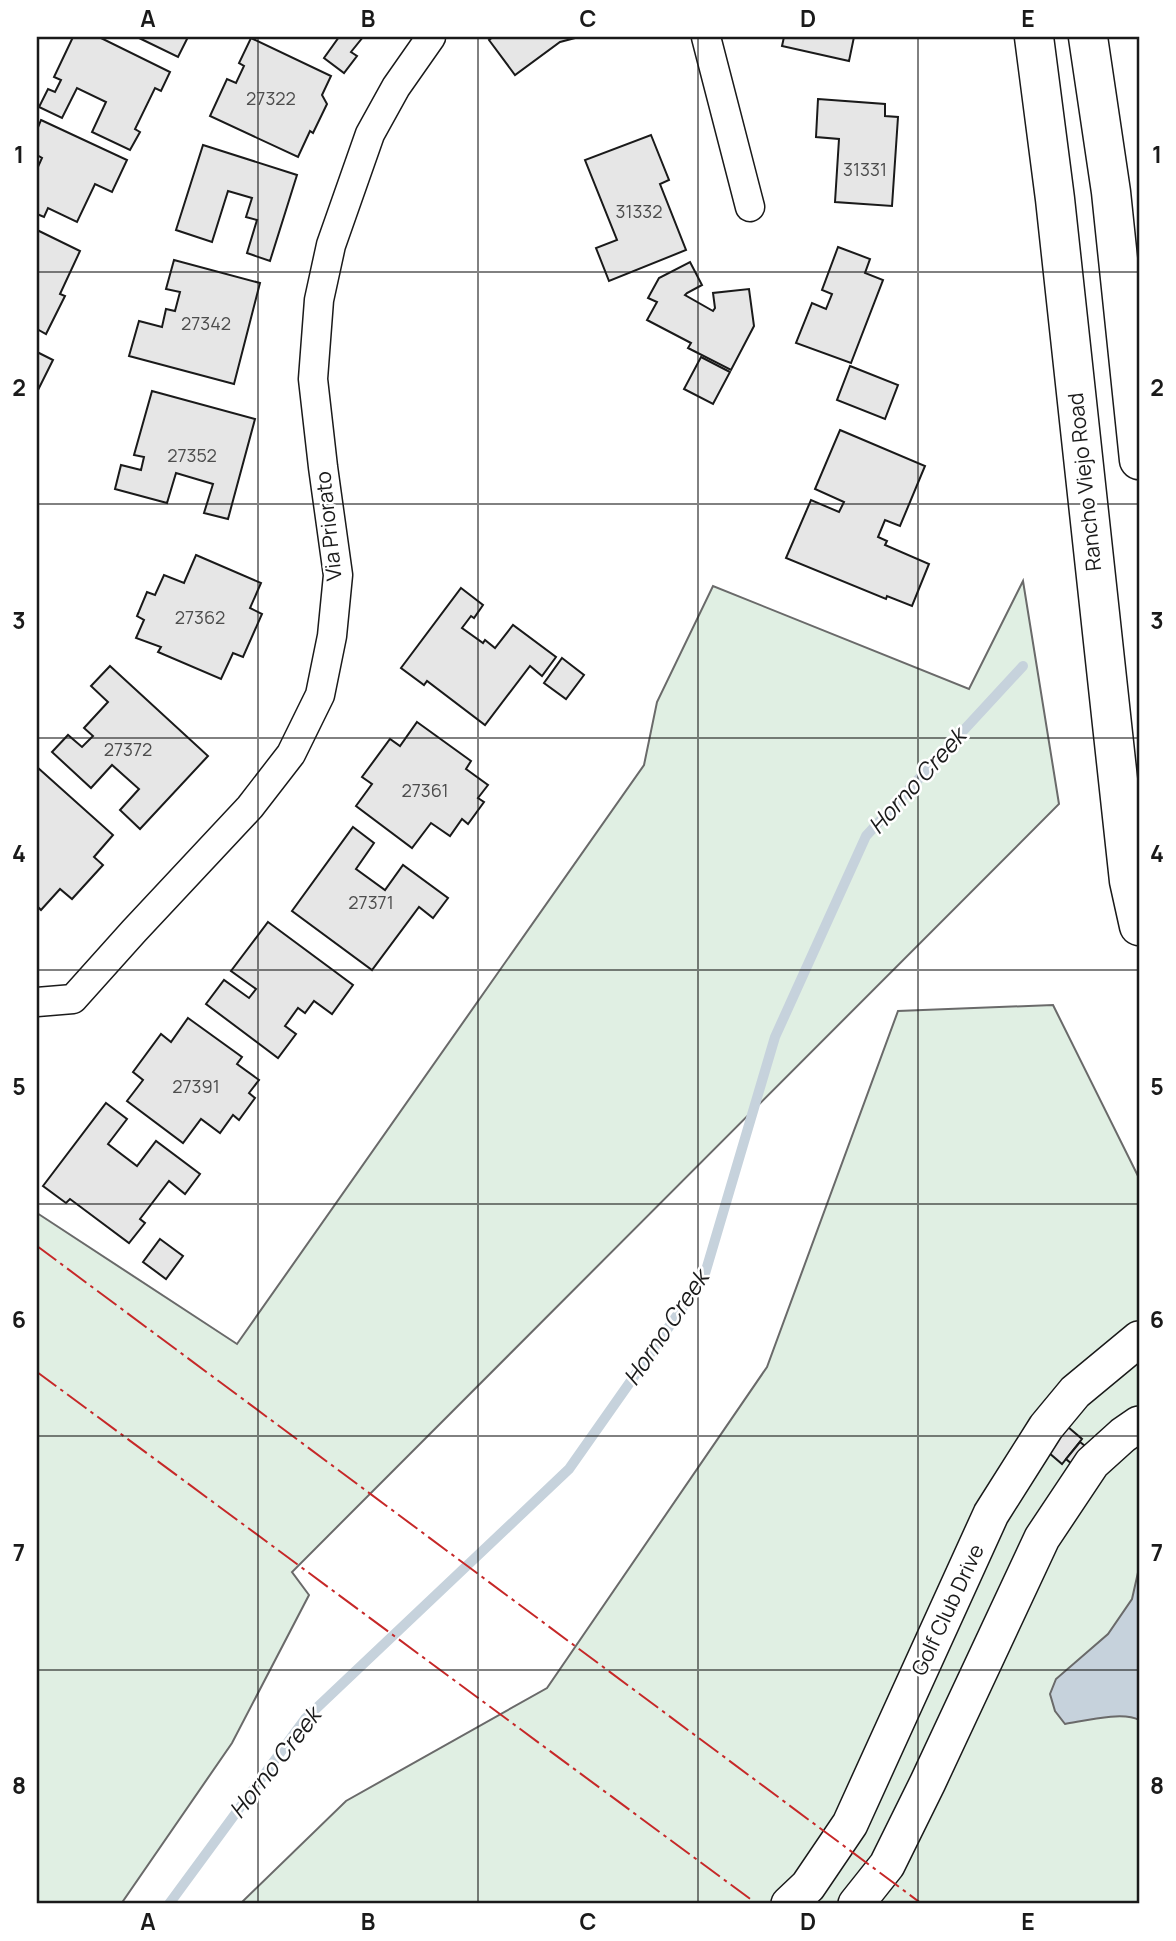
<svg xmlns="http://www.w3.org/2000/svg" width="1176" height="1941" font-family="Manrope,sans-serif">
	<rect width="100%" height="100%" fill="#fff"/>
	<g fill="#e0efe3" stroke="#6a6a6a" stroke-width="2">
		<path d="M1023,581L1059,804L292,1572L309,1595L232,1743L121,1904H37V1213L237,1344L644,765L657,702L713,586L969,689Z"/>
		<path d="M1053,1005L1139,1178V1904H240L346,1801L547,1688L767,1367L898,1011Z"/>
	</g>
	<path fill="#c6d2dc" stroke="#6a6a6a" stroke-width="2" d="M1139,1568V1720C1123,1711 1084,1721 1065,1724L1055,1711L1050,1694L1056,1679L1108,1634L1132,1599Z"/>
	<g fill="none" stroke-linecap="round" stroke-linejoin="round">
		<path stroke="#c6d2dc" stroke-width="10" d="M169,1904L305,1719L569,1469L704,1277L775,1037L866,836L1023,666"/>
	</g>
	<g fill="#e6e6e6" stroke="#1a1a1a" stroke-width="2">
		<path d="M73,37H99L170,72L161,91L155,88L135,129L140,132L130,150L92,132L106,102L77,88L62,118L39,107L48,89L55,92L61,80L54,77Z"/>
		<path d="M137,37H188L178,57Z"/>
		<path d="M339,37H363L351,52L357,56L344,73L324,58Z"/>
		<path d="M493,37H579L560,42L515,75L489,40Z"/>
		<path d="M784,37H854L849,61L782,46Z"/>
		<path d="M251,38L331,76L322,95L327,104L313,133L310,131L298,157L210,116L227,79L236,83L244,66L239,63Z"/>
		<path d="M818,99L885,104V116L898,117L892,206L835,202L839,139L816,137Z"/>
		<path d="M41,120L127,160L112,192L95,184L77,222L48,208L44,217L37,214V169L42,158L37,155V130Z"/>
		<path d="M651,135L669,180L660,184L686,250L609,281L596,248L617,240L585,160Z"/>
		<path d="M203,145L297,175L270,261L247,253L257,220L246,217L252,198L228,191L212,242L176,230Z"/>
		<path d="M37,230L80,251L60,294L65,296L46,334L37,329Z"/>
		<path d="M838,247L870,259L865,273L883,280L851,363L796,343L812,303L826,309L832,294L822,290Z"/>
		<path d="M174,260L260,283L234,384L129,356L139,321L162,327L166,309L175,311L180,292L166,289Z"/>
		<path d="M690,262L702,285L687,293L685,295L713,311L715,308L713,293L749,289L754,326L731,370L688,348L691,343L647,320L657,302L648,298L659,278Z"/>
		<path d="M37,352L53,360L37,392Z"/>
		<path d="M701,357L730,372L713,404L684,389Z"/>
		<path d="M850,366L898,385L885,419L837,400Z"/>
		<path d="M152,391L255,419L228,519L204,513L213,484L176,473L167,503L115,489L121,465L141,470L144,457L134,455Z"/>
		<path d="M840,430L925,466L900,526L885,520L878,537L887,541L885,545L929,564L912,606L887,596L886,599L786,558L811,500L839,512L844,502L815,489Z"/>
		<path d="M196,555L261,583L250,608L262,614L243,657L233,653L221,679L158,652L161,647L136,638L144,620L137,616L147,592L155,595L164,575L184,583Z"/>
		<path d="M461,588L483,605L474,618L471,616L462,628L483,643L485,640L495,648L513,625L556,657L542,676L530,666L485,725L427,681L424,685L401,668Z"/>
		<path d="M562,658L584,675L566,699L544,683Z"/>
		<path d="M110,666L208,756L140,829L120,810L139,789L112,765L91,788L52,752L68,735L82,747L93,736L84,728L108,702L91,686Z"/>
		<path d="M417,722L471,761L466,769L488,785L478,798L484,802L468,824L462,819L450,836L431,823L412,848L356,806L372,784L362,777L390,739L400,746Z"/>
		<path d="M37,767L113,835L94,857L103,865L72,899L60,889L41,910L37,906Z"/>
		<path d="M353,827L374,843L356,869L385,890L403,865L448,898L433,918L419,907L372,970L292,911Z"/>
		<path d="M268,922L353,985L332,1014L314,1001L305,1013L298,1008L285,1026L296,1034L278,1058L206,1004L224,980L249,998L256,989L231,971Z"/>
		<path d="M188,1018L242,1057L237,1064L259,1080L249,1093L255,1098L239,1120L233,1115L220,1133L201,1119L183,1143L127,1101L143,1080L133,1072L161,1034L171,1042Z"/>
		<path d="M106,1103L127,1119L108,1144L137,1166L156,1141L200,1174L185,1194L169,1181L140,1219L145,1223L129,1243L70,1199L66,1203L43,1186Z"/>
		<path d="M160,1239L183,1256L166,1279L143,1262Z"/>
		<path d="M1068,1427L1082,1439L1062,1464L1048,1452Z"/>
		<path d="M1080,1442L1099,1457L1084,1474L1066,1459Z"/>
	</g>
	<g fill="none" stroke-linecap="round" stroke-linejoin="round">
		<g stroke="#1a1a1a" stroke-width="31">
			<g id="minor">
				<path d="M706,37L750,207"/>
				<path d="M37,1002L73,999L134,931L250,807L291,754L320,695L332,636L338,575L323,467L313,379L319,300L331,245L370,134L396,87L431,37"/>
			</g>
		</g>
		<g stroke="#1a1a1a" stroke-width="38">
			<g id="tertiary">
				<path d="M789,1904L808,1886L850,1824L991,1514L1046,1427L1075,1392L1139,1339"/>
				<path d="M856,1904L887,1865L928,1782L1042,1538L1092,1463L1123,1435L1139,1424"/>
			</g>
		</g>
		<g stroke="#1a1a1a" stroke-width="41">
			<g id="secondary">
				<path d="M1034,37L1055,199L1129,881L1139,926"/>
				<path d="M1088,37L1111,192L1139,460"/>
			</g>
		</g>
		<use href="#minor" stroke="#fff" stroke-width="28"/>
		<use href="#tertiary" stroke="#fff" stroke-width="35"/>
		<use href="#secondary" stroke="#fff" stroke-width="38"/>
		<g stroke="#c62828" stroke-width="2" stroke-dasharray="24 5 3.5 5" stroke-linecap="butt">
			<path d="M37,1246L922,1904"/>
			<path d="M37,1372L757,1904"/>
		</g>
	</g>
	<path fill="none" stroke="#1a1a1a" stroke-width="2" stroke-opacity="0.55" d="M258,37V1904M478,37V1904M698,37V1904M918,37V1904M37,272H1139M37,504H1139M37,738H1139M37,970H1139M37,1204H1139M37,1436H1139M37,1670H1139"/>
	<g text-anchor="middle" stroke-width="5" stroke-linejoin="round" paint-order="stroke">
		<g font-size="18" fill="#4d4d4d">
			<text x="271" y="105">27322</text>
			<text x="865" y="176">31331</text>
			<text x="639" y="218">31332</text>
			<text x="206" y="330">27342</text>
			<text x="192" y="462">27352</text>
			<text x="200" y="624">27362</text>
			<text x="128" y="756">27372</text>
			<text x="425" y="797">27361</text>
			<text x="371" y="909">27371</text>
			<text x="196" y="1093">27391</text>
		</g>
		<g font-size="21" fill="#1a1a1a" stroke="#fff">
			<text transform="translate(1085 482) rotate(-96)" y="7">Rancho Viejo Road</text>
			<text transform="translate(329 526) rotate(-96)" y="7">Via Priorato</text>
			<text transform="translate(948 1610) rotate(-65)" y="7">Golf Club Drive</text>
		</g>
		<g font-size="23" font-style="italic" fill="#1a1a1a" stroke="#fff">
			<text transform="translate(917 781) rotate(-48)" y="8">Horno Creek</text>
			<text transform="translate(666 1328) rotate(-56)" y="8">Horno Creek</text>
			<text transform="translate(275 1763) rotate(-52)" y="8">Horno Creek</text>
		</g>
	</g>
	<rect width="1176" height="1941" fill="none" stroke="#ffffff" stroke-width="77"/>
	<rect x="38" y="38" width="1100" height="1864" fill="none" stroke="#1a1a1a" stroke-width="2.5"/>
	<g font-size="23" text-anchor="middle" font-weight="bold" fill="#1a1a1a">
		<text x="148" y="27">A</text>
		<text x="368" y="27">B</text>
		<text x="588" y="27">C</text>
		<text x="808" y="27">D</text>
		<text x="1028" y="27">E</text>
		<text x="19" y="163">1</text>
		<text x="1157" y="163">1</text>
		<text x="19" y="396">2</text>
		<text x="1157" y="396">2</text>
		<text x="19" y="629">3</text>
		<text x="1157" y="629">3</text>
		<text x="19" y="862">4</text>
		<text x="1157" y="862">4</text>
		<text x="19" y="1095">5</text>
		<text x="1157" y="1095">5</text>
		<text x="19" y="1328">6</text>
		<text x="1157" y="1328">6</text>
		<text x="19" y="1561">7</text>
		<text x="1157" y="1561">7</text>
		<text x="19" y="1794">8</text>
		<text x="1157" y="1794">8</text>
		<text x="148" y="1930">A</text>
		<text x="368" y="1930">B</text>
		<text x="588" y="1930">C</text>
		<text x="808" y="1930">D</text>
		<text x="1028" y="1930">E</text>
	</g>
</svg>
